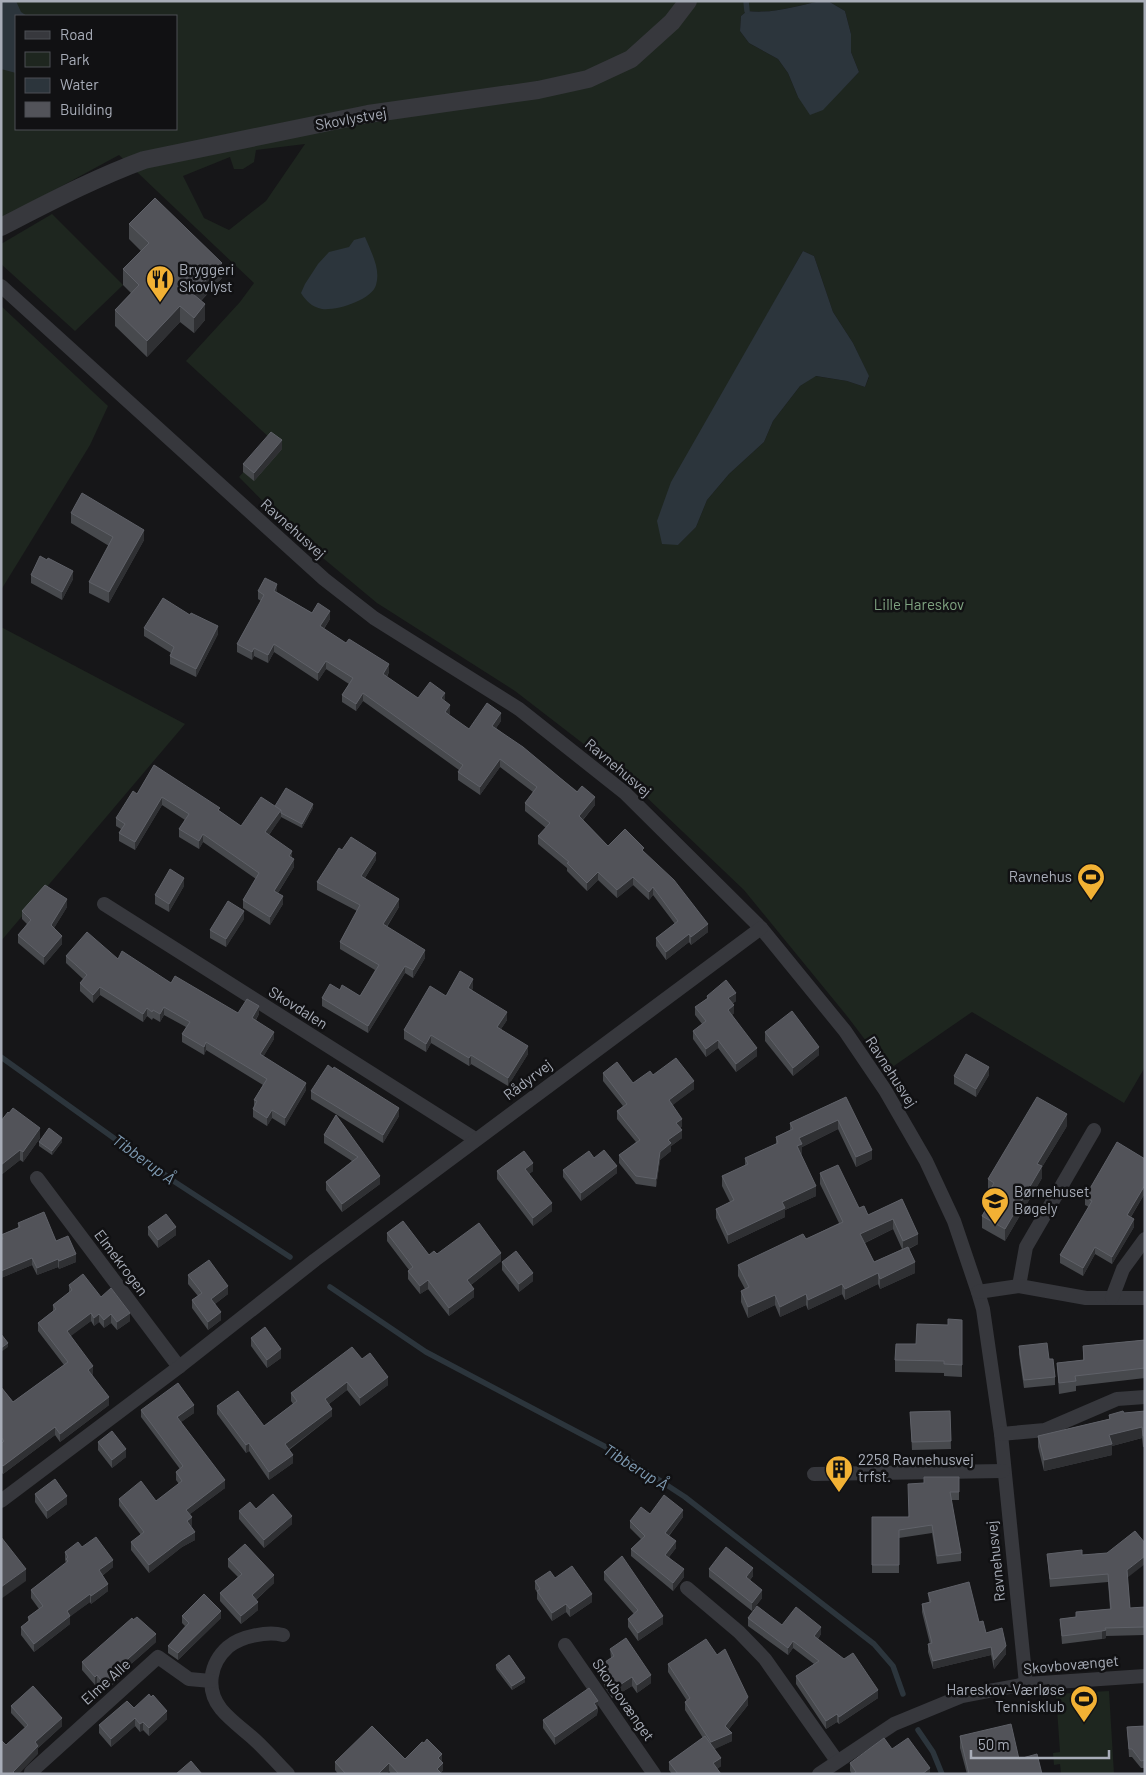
<svg xmlns="http://www.w3.org/2000/svg" width="1146" height="1775" font-family="Barlow,sans-serif">
	<rect width="100%" height="100%" fill="#161618"/>
	<g fill="#1e261f" fill-rule="evenodd">
		<path d="M1,1H821C796,6 773,14 747,11L741,16L740,31L749,43L778,59L788,73L798,97L846,85L859,72L851,52V34L845,11L828,1H1145V1067L1124,1103L972,1012L888,1070L847,1016L744,890L620,772L515,691L377,603L300,539L239,477L272,440L186,361L240,302L254,283L119,155L1,219ZM16,16H176V129H16ZM305,144L266,201L229,230L204,218L183,176L230,157L234,169H243L254,162L256,150ZM803,251L814,256L833,312L853,343L869,377L865,387L847,381L815,376L800,386L773,421L764,442L729,474L707,500L696,527L678,545L697,439Z"/>
		<path d="M52,214L123,285L75,331L1,264V244Z"/>
		<path d="M1,306L108,406L90,445L1,590Z"/>
		<path d="M1,627L185,724L1,941Z"/>
		<path d="M1109,1691L1114,1774H1061L1060,1764L1054,1765L1053,1753L1060,1752L1056,1694Z"/>
	</g>
	<g fill="#2c353c">
		<path d="M1,1H16L21,12L27,16H16V73L1,69Z"/>
		<path d="M821,1H828L845,11L851,34V52L859,72L823,110L810,115L798,97L788,73L778,59L749,43L740,31L741,16L747,11C773,14 796,6 821,1Z"/>
		<path d="M365,237C371,252 381,269 376,285C372,300 336,311 322,309C312,307 306,301 301,293L305,284L318,264L329,252L349,247L354,240Z"/>
		<path d="M803,251L814,256L833,312L853,343L869,376L865,387L847,381L816,376L800,386L773,421L764,442L729,474L707,500L696,527L678,545L662,544L657,521L671,482Z"/>
	</g>
	<g fill="none" stroke-linecap="round" stroke-linejoin="round">
		<g stroke="#2c353c" stroke-width="5.5">
			<path d="M746,1L747,11"/>
			<path d="M1,1057L175,1182L290,1257"/>
			<path d="M330,1287L426,1352L621,1455L685,1497L874,1644L893,1666L903,1694"/>
			<path d="M918,1730L933,1752L942,1774"/>
		</g>
		<g stroke="#37383d" stroke-width="14">
			<path d="M1,286L324,579L374,618L519,709L625,793L761,928L845,1031L885,1090L926,1161L954,1221L978,1292L983,1309L1001,1434L1026,1684"/>
			<path d="M104,904L475,1139"/>
			<path d="M37,1178L179,1367"/>
			<path d="M1019,1286L1026,1247L1094,1130"/>
			<path d="M978,1292L1019,1286L1086,1298H1145"/>
			<path d="M1112,1298L1123,1269L1145,1239"/>
			<path d="M1001,1434L1045,1430L1117,1399L1145,1397"/>
			<path d="M814,1474L1003,1471"/>
			<path d="M1,1501L179,1367L315,1260L761,928"/>
			<path d="M687,1588L739,1632L765,1659L837,1761"/>
			<path d="M283,1635C268,1631 241,1636 228,1647C210,1663 205,1689 221,1709C231,1721 244,1730 255,1740C267,1751 277,1763 288,1774"/>
			<path d="M565,1645L654,1774"/>
			<path d="M31,1772L158,1657L189,1679L211,1681"/>
			<path d="M819,1774L894,1724L962,1696L1026,1684L1145,1676"/>
		</g>
		<path stroke="#37383d" stroke-width="18" d="M1,227C48,203 95,178 144,160L368,114L538,90L588,79L631,59L672,22L688,1"/>
	</g>
	<g fill="#47494d" fill-rule="evenodd">
		<path d="M129,224L222,278L201,301L205,320L194,333L180,322L147,357L115,326V310L131,293L123,285V269L141,251L129,239Z"/>
		<path d="M282,449L254,481L243,472V464Z"/>
		<path d="M71,513L144,540L109,603L89,593V582L109,546L71,523Z"/>
		<path d="M31,575L73,579L62,600L31,583Z"/>
		<path d="M258,591L277,592L312,613L330,619L324,629L389,672L387,677L418,698L444,701L450,713L449,715L469,729L501,721L496,728L595,805L583,820L608,846L644,852L708,932L691,945L689,942L666,960L656,946V938L675,924L653,895L649,900L633,885L617,898L598,880L587,891L567,871V868L538,844V836L546,828L525,811V803L533,792L500,767L480,795L458,780V772L459,770L363,701L356,711L342,702V695L349,684L326,669L318,681L274,652L268,663L254,656L252,660L237,652V644L261,601L258,599Z"/>
		<path d="M144,628L218,634L196,677L170,664V656L171,653L144,636Z"/>
		<path d="M154,765L241,826L275,806L313,808L302,828L281,817L269,835L292,858L294,867L278,893L283,904L270,925L243,908V900L256,879L203,842L199,849L179,837V829L185,820L162,805L135,850L119,841V833L121,829L116,826V818L137,794Z"/>
		<path d="M342,850L376,860L365,878L399,907L387,927L425,958L413,978L405,973L368,1033L322,1006V998L340,990L360,996L375,970L340,949V942L357,911L317,890V882Z"/>
		<path d="M184,886L169,912L155,904V895Z"/>
		<path d="M67,907L54,928L62,944L44,965L18,943V935L27,924L22,919V911Z"/>
		<path d="M244,919L226,947L210,938V930Z"/>
		<path d="M66,956L118,959L238,1013L259,1014L256,1020L274,1039L263,1057L306,1090L285,1126L272,1118L267,1126L253,1117V1109L254,1106V1100L263,1085L206,1050L204,1055L182,1042V1034L186,1027L164,1015L160,1022L153,1018L152,1020L147,1016L143,1022L100,995L93,1003L80,991V983L83,979L66,963Z"/>
		<path d="M473,987L472,990L507,1020L501,1029L528,1054L508,1086L471,1064L469,1066L431,1043L426,1052L404,1039V1030L446,996Z"/>
		<path d="M707,996L736,1001L732,1004L734,1013L732,1015L757,1056L736,1072L718,1048L706,1057L693,1039V1031L702,1024L695,1015V1007L707,999Z"/>
		<path d="M765,1032L819,1055L793,1076L765,1041Z"/>
		<path d="M603,1073L633,1083L653,1075L694,1089L672,1105L682,1126L680,1128L682,1138L671,1146V1151L660,1160L656,1187L636,1184L619,1163V1155L636,1142L617,1119V1111L623,1106L603,1081Z"/>
		<path d="M989,1075L976,1097L954,1084V1076Z"/>
		<path d="M311,1091L399,1116L383,1143L311,1099Z"/>
		<path d="M846,1097L872,1159L856,1167L838,1129L802,1147V1154H801L816,1196L785,1210V1217L728,1244L716,1218V1209L730,1202L722,1186V1176L745,1166V1158L776,1144V1137L790,1130V1123Z"/>
		<path d="M336,1115L380,1184L342,1212L326,1190V1182L352,1161L324,1143V1135Z"/>
		<path d="M1,1121L40,1138L23,1162L20,1160L1,1175Z"/>
		<path d="M1067,1126L1042,1167V1178L1005,1241L982,1228V1216L985,1210V1199L989,1192L988,1191V1179Z"/>
		<path d="M39,1142H62L52,1155L39,1146Z"/>
		<path d="M594,1158L617,1173L581,1201L563,1177V1170Z"/>
		<path d="M497,1171H533L529,1174L552,1211L533,1226L497,1179Z"/>
		<path d="M820,1173L859,1208L868,1215L902,1199L918,1244L909,1249L915,1273L880,1289L878,1284L845,1300L842,1294L808,1310L806,1305L780,1317L775,1305L748,1318L741,1302V1291L745,1289L738,1276V1265L806,1239L839,1223L820,1184ZM893,1229L902,1249L874,1262L865,1243Z"/>
		<path d="M1145,1193L1131,1217L1134,1227L1112,1264L1095,1254L1083,1276L1060,1263V1255L1089,1207L1085,1205V1197Z"/>
		<path d="M18,1223L56,1241L76,1262L59,1269L58,1267L37,1275L32,1265L1,1278V1235L18,1228Z"/>
		<path d="M148,1227L176,1235L158,1248L148,1235Z"/>
		<path d="M387,1233L429,1255L437,1254L501,1261L471,1285L474,1297L449,1316L428,1289L420,1294L408,1279V1271L409,1270L387,1241Z"/>
		<path d="M502,1262L533,1281L519,1292L502,1270Z"/>
		<path d="M188,1275L228,1294L215,1304L221,1320L208,1330L192,1308V1300L198,1296L188,1284Z"/>
		<path d="M69,1285L101,1297L130,1321L117,1330L111,1323L104,1328L99,1322L94,1326L91,1321L70,1336L93,1374L92,1375L109,1405L60,1442L55,1435L3,1474L1,1472V1387L13,1402L64,1365L38,1331V1323L53,1311V1305L69,1293Z"/>
		<path d="M962,1320V1377L944,1376V1373L895,1372V1360L916,1344Z"/>
		<path d="M251,1338L281,1358L267,1368L251,1346Z"/>
		<path d="M1145,1340V1378L1076,1386V1391L1059,1394L1057,1363L1083,1360V1346Z"/>
		<path d="M1019,1346L1049,1359L1055,1377V1385L1024,1388L1019,1354Z"/>
		<path d="M362,1359L388,1385L360,1406L347,1390L329,1404L332,1416L289,1450L293,1463L269,1480L249,1451L246,1453L217,1414V1406L264,1426L293,1404L291,1401V1393Z"/>
		<path d="M141,1410L194,1413L181,1422L225,1488L190,1514L192,1525L191,1526L195,1540L182,1547L149,1573L131,1550V1542L141,1535L119,1506V1499L156,1501L179,1484L176,1480V1472L180,1469L141,1417Z"/>
		<path d="M950,1411L951,1449L912,1450L910,1412Z"/>
		<path d="M1145,1411V1447H1143L1142,1438L1112,1446V1455L1044,1471L1038,1447V1436L1109,1419V1415Z"/>
		<path d="M98,1442L126,1457L112,1468L98,1450Z"/>
		<path d="M959,1477V1500H951L961,1553V1561L937,1564L932,1533L899,1538V1573H872V1517H908L924,1483Z"/>
		<path d="M35,1494L67,1504L47,1519L35,1502Z"/>
		<path d="M256,1509L292,1524L264,1548L239,1519V1511Z"/>
		<path d="M650,1514L683,1517L669,1536L676,1548L669,1557L684,1577L673,1591L631,1556V1549L641,1539L630,1528V1521Z"/>
		<path d="M82,1547L113,1567L102,1576L108,1591L91,1604L90,1602L70,1616V1624L34,1652L21,1635V1627L28,1621V1617L39,1609L31,1598V1590L66,1563L65,1560V1552Z"/>
		<path d="M1107,1553L1127,1578L1130,1608L1145,1607V1635L1106,1636V1638L1102,1639L1062,1644L1060,1619L1076,1617V1612L1110,1609L1108,1582L1050,1587L1047,1554L1082,1555Z"/>
		<path d="M228,1559L274,1583L256,1600L258,1610L241,1624L220,1601V1593L238,1577L228,1567Z"/>
		<path d="M709,1569L753,1576L750,1580L762,1598L752,1611L709,1577Z"/>
		<path d="M604,1572L663,1624L638,1641L628,1627V1619L634,1614L604,1580Z"/>
		<path d="M555,1578L592,1602L570,1617L566,1612L552,1621L537,1599V1592L535,1589V1581Z"/>
		<path d="M928,1593L979,1622L986,1633L1006,1654L994,1669L991,1655L933,1669L928,1652V1644H930L922,1612V1604L929,1602Z"/>
		<path d="M182,1616L221,1618L178,1660L168,1653V1646L185,1626L182,1623Z"/>
		<path d="M748,1618L782,1625L821,1634L818,1639L878,1698L839,1724L837,1722L826,1729L796,1684V1676L814,1664L793,1648L788,1655L748,1626Z"/>
		<path d="M156,1642L122,1672V1676L104,1692L97,1683L95,1685L82,1670V1662Z"/>
		<path d="M610,1649L651,1683L637,1693L632,1686L612,1698L604,1686V1680L599,1674V1666L611,1658Z"/>
		<path d="M668,1664L748,1705L729,1729L732,1741L714,1749L721,1766L717,1769L721,1774H672L669,1770V1762L703,1738L685,1710V1702L687,1701L668,1672Z"/>
		<path d="M496,1665L525,1682L512,1690L496,1669Z"/>
		<path d="M11,1706L62,1726L38,1748V1754L6,1745L25,1728L11,1713Z"/>
		<path d="M134,1708L167,1719L149,1736L143,1730L140,1732L135,1726L111,1747L99,1733V1725Z"/>
		<path d="M598,1708L597,1715L555,1745L543,1728V1720Z"/>
		<path d="M1145,1726V1768H1141L1132,1757H1129L1127,1727Z"/>
		<path d="M960,1736L1019,1759L1042,1774H967L960,1748Z"/>
		<path d="M892,1749L930,1774H852L850,1771V1763Z"/>
		<path d="M405,1759L442,1761L443,1770L441,1773L442,1774H391L389,1771L386,1774H338L335,1770V1762Z"/>
	</g>
	<g fill="#2f3033">
		<path d="M222,263V278L193,309V294Z"/>
		<path d="M205,304V320L194,333V318Z"/>
		<path d="M180,306V322L147,357V341Z"/>
		<path d="M282,440V449L254,481V473Z"/>
		<path d="M144,530V540L109,603V592Z"/>
		<path d="M73,571V579L62,600V592Z"/>
		<path d="M277,584V592L274,599V591Z"/>
		<path d="M330,611V619L320,634V626Z"/>
		<path d="M218,626V634L196,677V669Z"/>
		<path d="M274,644V652L268,663V655Z"/>
		<path d="M254,648V656L252,660V652Z"/>
		<path d="M326,661V669L318,681V673Z"/>
		<path d="M389,664V672L383,682V674Z"/>
		<path d="M363,693V701L356,711V704Z"/>
		<path d="M445,693V700L441,698Z"/>
		<path d="M450,705V713L445,720V712Z"/>
		<path d="M501,713V721L492,734V726Z"/>
		<path d="M500,759V767L480,795V787Z"/>
		<path d="M162,797V805L135,850V842Z"/>
		<path d="M595,797V805L579,824V816Z"/>
		<path d="M313,804V808L302,828V824Z"/>
		<path d="M281,810V818L265,840V832Z"/>
		<path d="M203,834V842L199,849V841Z"/>
		<path d="M292,851V859L289,856Z"/>
		<path d="M376,853V860L361,884V876Z"/>
		<path d="M294,859V867L274,899V891Z"/>
		<path d="M598,872V880L587,891V883Z"/>
		<path d="M633,877V885L617,898V890Z"/>
		<path d="M184,878V886L169,912V904Z"/>
		<path d="M653,887V895L649,900V892Z"/>
		<path d="M283,896V904L270,925V917Z"/>
		<path d="M67,899V907L51,933V925Z"/>
		<path d="M399,899V907L383,932V924Z"/>
		<path d="M244,911V919L226,947V939Z"/>
		<path d="M708,924V932L691,945V937Z"/>
		<path d="M689,934V942L666,960V952Z"/>
		<path d="M62,936V944L44,965V957Z"/>
		<path d="M425,950V958L413,978V970Z"/>
		<path d="M405,966V973L368,1033V1026Z"/>
		<path d="M473,979V987L468,996V988Z"/>
		<path d="M100,987V995L93,1003V995Z"/>
		<path d="M736,993V1001L728,1006V998Z"/>
		<path d="M734,1005V1013L728,1018V1010Z"/>
		<path d="M259,1006V1014L252,1026V1018Z"/>
		<path d="M164,1007V1015L160,1022V1014Z"/>
		<path d="M147,1008V1016L143,1022V1014Z"/>
		<path d="M507,1012V1020L497,1035V1027Z"/>
		<path d="M274,1032V1039L260,1062V1054Z"/>
		<path d="M431,1035V1043L426,1052V1044Z"/>
		<path d="M718,1040V1048L706,1057V1049Z"/>
		<path d="M206,1042V1050L204,1055V1047Z"/>
		<path d="M528,1046V1054L508,1086V1078Z"/>
		<path d="M819,1047V1055L793,1076V1068Z"/>
		<path d="M757,1048V1056L736,1072V1064Z"/>
		<path d="M471,1055V1064L469,1066V1058Z"/>
		<path d="M989,1067V1075L976,1097V1089Z"/>
		<path d="M694,1081V1089L669,1108V1100Z"/>
		<path d="M306,1083V1090L285,1126V1118Z"/>
		<path d="M399,1108V1116L383,1143V1135Z"/>
		<path d="M272,1110V1118L267,1126V1118Z"/>
		<path d="M1067,1114V1126L1042,1167V1178L1005,1241V1229L1037,1164Z"/>
		<path d="M682,1119V1126L676,1130V1123Z"/>
		<path d="M838,1120V1129L802,1147V1154L797,1156V1146L799,1138Z"/>
		<path d="M40,1128V1138L23,1162V1152Z"/>
		<path d="M682,1130V1138L671,1146V1151L660,1160L656,1187V1179L660,1152L668,1140Z"/>
		<path d="M62,1138V1142L52,1155V1151Z"/>
		<path d="M20,1150V1160L1,1175V1165Z"/>
		<path d="M872,1150V1159L856,1167V1157Z"/>
		<path d="M533,1163V1171L525,1177V1169Z"/>
		<path d="M617,1166V1173L581,1201V1193Z"/>
		<path d="M380,1176V1184L342,1212V1204Z"/>
		<path d="M1145,1185V1193L1127,1223V1215Z"/>
		<path d="M816,1186V1196L785,1210V1217L728,1244V1235L782,1202Z"/>
		<path d="M552,1203V1211L533,1226V1218Z"/>
		<path d="M893,1219V1229L860,1245V1234Z"/>
		<path d="M1134,1219V1227L1112,1264V1257Z"/>
		<path d="M176,1227V1235L158,1248V1240Z"/>
		<path d="M918,1234V1244L903,1251V1241Z"/>
		<path d="M1095,1247V1254L1083,1276V1268Z"/>
		<path d="M501,1253V1261L467,1288V1280Z"/>
		<path d="M76,1254V1262L59,1269V1261Z"/>
		<path d="M32,1258V1265L1,1278V1271Z"/>
		<path d="M58,1259V1267L37,1275V1268Z"/>
		<path d="M915,1262V1273L880,1289V1279Z"/>
		<path d="M533,1273V1281L519,1292V1284Z"/>
		<path d="M878,1273V1284L845,1300V1289Z"/>
		<path d="M428,1280V1289L420,1294V1286Z"/>
		<path d="M842,1284V1294L808,1310V1300Z"/>
		<path d="M228,1286V1294L211,1307V1299Z"/>
		<path d="M474,1289V1297L449,1316V1308Z"/>
		<path d="M806,1294V1305L780,1317V1307Z"/>
		<path d="M775,1295V1305L748,1318V1307Z"/>
		<path d="M221,1312V1320L208,1330V1322Z"/>
		<path d="M91,1313V1321L67,1339V1331Z"/>
		<path d="M130,1313V1321L117,1330V1322Z"/>
		<path d="M99,1314V1322L94,1326V1318Z"/>
		<path d="M111,1314V1323L104,1328V1320Z"/>
		<path d="M8,1343V1347L1,1352V1348Z"/>
		<path d="M281,1349V1358L267,1368V1360Z"/>
		<path d="M93,1366V1374L88,1378V1370Z"/>
		<path d="M388,1377V1385L360,1406V1398Z"/>
		<path d="M347,1382V1390L325,1407V1399Z"/>
		<path d="M109,1397V1405L60,1442V1434Z"/>
		<path d="M194,1405V1413L177,1425V1417Z"/>
		<path d="M332,1409V1416L285,1452V1444Z"/>
		<path d="M55,1427V1435L3,1474V1466Z"/>
		<path d="M1142,1427V1438L1112,1446V1455L1044,1471V1460L1109,1435Z"/>
		<path d="M249,1443V1451L246,1453V1445Z"/>
		<path d="M126,1449V1457L112,1468V1460Z"/>
		<path d="M293,1455V1463L269,1480V1472Z"/>
		<path d="M225,1480V1488L186,1517V1510Z"/>
		<path d="M67,1496V1504L47,1519V1511Z"/>
		<path d="M683,1510V1517L665,1540V1533Z"/>
		<path d="M292,1516V1524L264,1548V1540Z"/>
		<path d="M192,1517V1525L187,1529V1521Z"/>
		<path d="M195,1532V1540L182,1547L149,1573V1565L182,1540Z"/>
		<path d="M676,1541V1548L665,1562V1555Z"/>
		<path d="M1145,1556V1564L1127,1578V1570Z"/>
		<path d="M113,1560V1567L99,1578V1570Z"/>
		<path d="M753,1568V1576L746,1585V1577Z"/>
		<path d="M26,1569V1581L1,1599V1587Z"/>
		<path d="M684,1569V1577L673,1591V1583Z"/>
		<path d="M274,1575V1583L252,1603V1595Z"/>
		<path d="M108,1584V1591L91,1604V1596Z"/>
		<path d="M762,1590V1598L752,1611V1603Z"/>
		<path d="M90,1594V1602L67,1619V1611Z"/>
		<path d="M592,1594V1602L570,1617V1609Z"/>
		<path d="M258,1602V1610L241,1624V1616Z"/>
		<path d="M566,1604V1612L552,1621V1613Z"/>
		<path d="M221,1611V1618L178,1660V1653Z"/>
		<path d="M70,1616V1624L34,1652V1644Z"/>
		<path d="M663,1616V1624L638,1641V1633Z"/>
		<path d="M821,1627V1634L814,1644V1636Z"/>
		<path d="M1106,1630V1638L1102,1639V1631Z"/>
		<path d="M156,1634V1642L122,1672V1676L104,1692V1684L120,1666Z"/>
		<path d="M793,1641V1648L788,1655V1648Z"/>
		<path d="M1006,1646V1654L994,1669V1660Z"/>
		<path d="M991,1647V1655L933,1669V1661Z"/>
		<path d="M97,1675V1683L95,1685V1677Z"/>
		<path d="M651,1675V1683L637,1693V1685Z"/>
		<path d="M632,1677V1686L612,1698V1690Z"/>
		<path d="M525,1678V1682L512,1690V1686Z"/>
		<path d="M878,1690V1698L839,1724V1717Z"/>
		<path d="M748,1697V1705L725,1734V1726Z"/>
		<path d="M598,1701L597,1715L555,1745V1737Z"/>
		<path d="M167,1711V1719L149,1736V1728Z"/>
		<path d="M837,1714V1722L826,1729V1721Z"/>
		<path d="M62,1718V1726L38,1748V1754L19,1774H13V1772L35,1742Z"/>
		<path d="M135,1718V1726L111,1747V1739Z"/>
		<path d="M143,1722V1730L140,1732V1724Z"/>
		<path d="M732,1733V1741L711,1751V1742Z"/>
		<path d="M442,1754V1762L438,1758Z"/>
		<path d="M721,1758V1766L713,1772V1763Z"/>
		<path d="M389,1763V1771L386,1774H378Z"/>
		<path d="M443,1763V1770L440,1774L437,1769Z"/>
		<path d="M930,1768V1774H922Z"/>
	</g>
	<g fill="#525359" stroke="#5f6168">
		<path d="M155,198L222,263L193,294L205,304L194,318L180,306L147,341L115,310L139,285L123,269L149,243L129,224Z"/>
		<path d="M271,432L282,440L254,473L243,464Z"/>
		<path d="M82,493L144,530L109,592L89,582L113,537L71,513Z"/>
		<path d="M40,556L47,560L48,558L73,571L62,592L31,575Z"/>
		<path d="M265,578L277,584L274,591L312,613L318,603L330,611L320,626L346,643L349,639L389,664L383,674L418,698L430,682L445,693L441,698L450,705L445,712L469,729L487,703L501,713L492,726L523,747L577,792L582,786L595,797L579,816L608,846L625,829L644,848L642,850L674,880L708,924L691,937L689,934L666,952L656,938L678,921L653,887L649,892L633,877L617,890L598,872L587,883L567,863L569,862L538,836L550,823L525,803L537,787L500,759L480,787L458,772L463,765L363,693L356,704L342,695L353,678L326,661L318,673L274,644L268,655L254,648L252,652L237,644L264,595L258,591Z"/>
		<path d="M163,598L190,615L191,613L218,626L196,669L170,656L174,647L144,628Z"/>
		<path d="M154,765L220,808L218,810L241,826L261,797L281,810L265,832L292,851L289,856L294,859L274,891L283,896L270,917L243,900L259,873L203,834L199,841L179,829L189,814L162,797L135,842L119,833L125,824L116,818L133,791L137,794Z"/>
		<path d="M286,788L313,804L302,824L281,813V810L275,806Z"/>
		<path d="M351,837L376,853L361,876L399,899L383,924L425,950L413,970L405,966L368,1026L322,998L330,984L340,990L342,985L360,996L379,965L340,942L360,905L317,882L339,848L342,850Z"/>
		<path d="M170,869L184,878L169,904L155,895Z"/>
		<path d="M45,885L67,899L51,925L62,936L44,957L18,935L31,920L22,911Z"/>
		<path d="M228,901L244,911L226,939L210,930Z"/>
		<path d="M87,932L118,959L122,951L171,983L175,976L238,1013L247,999L259,1006L252,1018L274,1032L260,1054L306,1083L285,1118L272,1110L267,1118L253,1109L257,1101L254,1100L267,1079L206,1042L204,1047L182,1034L190,1022L164,1007L160,1014L153,1010L152,1012L147,1008L143,1014L100,987L93,995L80,983L87,975L66,956Z"/>
		<path d="M460,971L473,979L468,988L507,1012L497,1027L528,1046L508,1078L471,1055L469,1058L431,1035L426,1044L404,1030L430,986L446,996Z"/>
		<path d="M726,980L736,993L728,998L734,1005L728,1010L757,1048L736,1064L718,1040L706,1049L693,1031L706,1021L695,1007L708,998L707,996Z"/>
		<path d="M792,1011L819,1047L793,1068L765,1032Z"/>
		<path d="M966,1054L989,1067L976,1089L954,1076Z"/>
		<path d="M676,1058L694,1081L669,1100L682,1119L676,1123L682,1130L668,1140L671,1143L660,1152L656,1179L636,1176L619,1155L640,1140L617,1111L627,1104L603,1073L617,1062L633,1083L650,1071L653,1075Z"/>
		<path d="M328,1065L333,1069L334,1067L399,1108L383,1135L311,1091Z"/>
		<path d="M846,1097L872,1150L856,1157L838,1120L799,1138L802,1144L797,1146L816,1186L782,1202L785,1208L728,1235L716,1209L734,1200L722,1176L748,1164L745,1158L778,1143L776,1137L793,1129L790,1123Z"/>
		<path d="M1037,1097L1067,1114L1037,1164L1042,1166L1005,1229L982,1216L990,1202L985,1199L994,1183L988,1179Z"/>
		<path d="M13,1108L40,1128L23,1152L20,1150L1,1165V1121L8,1112L9,1113Z"/>
		<path d="M336,1115L380,1176L342,1204L326,1182L358,1157L324,1135Z"/>
		<path d="M49,1128L62,1138L52,1151L39,1142Z"/>
		<path d="M1117,1142L1145,1159V1185L1127,1215L1134,1219L1112,1257L1095,1247L1083,1268L1060,1255L1092,1201L1085,1197Z"/>
		<path d="M604,1150L617,1166L581,1193L563,1170L589,1151L594,1158Z"/>
		<path d="M524,1151L533,1163L525,1169L552,1203L533,1218L497,1171Z"/>
		<path d="M838,1165L859,1208L864,1206L868,1215L902,1199L918,1234L903,1241L893,1219L860,1234L874,1262L908,1247L915,1262L880,1279L878,1273L845,1289L842,1284L808,1300L806,1294L780,1307L775,1295L748,1307L741,1291L749,1287L738,1265L803,1234L806,1239L843,1222L820,1173Z"/>
		<path d="M44,1212L56,1241L68,1236L76,1254L59,1261L58,1259L37,1268L32,1258L1,1271V1239H3L1,1235L20,1227L18,1223Z"/>
		<path d="M166,1214L176,1227L158,1240L148,1227Z"/>
		<path d="M403,1221L429,1255L434,1251L437,1254L479,1223L501,1253L467,1280L474,1289L449,1308L428,1280L420,1286L408,1271L413,1267L387,1233Z"/>
		<path d="M516,1251L533,1273L519,1284L502,1262Z"/>
		<path d="M209,1260L228,1286L211,1299L221,1312L208,1322L192,1300L202,1293L188,1275Z"/>
		<path d="M83,1274L101,1297L111,1288L130,1313L117,1322L111,1314L104,1320L99,1314L94,1318L91,1313L67,1331L93,1366L88,1370L109,1397L60,1434L55,1427L3,1466L1,1464V1444L4,1441L1,1437V1387L13,1402L68,1362L38,1323L56,1309L53,1305L72,1290L69,1285Z"/>
		<path d="M948,1319L962,1320V1365L944,1364V1361L895,1360L896,1344H916L917,1324L948,1325Z"/>
		<path d="M265,1327L281,1349L267,1360L251,1338Z"/>
		<path d="M1,1334L8,1343L1,1348Z"/>
		<path d="M1145,1340V1368L1075,1376L1076,1381L1059,1383L1057,1363L1084,1360L1083,1346Z"/>
		<path d="M1047,1343L1049,1359H1053L1055,1377L1024,1380L1019,1346Z"/>
		<path d="M352,1347L362,1359L370,1353L388,1377L360,1398L347,1382L325,1399L332,1409L285,1444L293,1455L269,1472L249,1443L246,1445L217,1406L238,1391L264,1426L297,1401L291,1393Z"/>
		<path d="M178,1383L194,1405L177,1417L225,1480L186,1510L192,1517L187,1521L195,1532L182,1540L149,1565L131,1542L144,1532L119,1499L141,1481L156,1501L182,1481L176,1472L183,1466L141,1410Z"/>
		<path d="M950,1411L951,1441L912,1442L910,1412Z"/>
		<path d="M1123,1411L1124,1413L1145,1411V1436H1143L1142,1427L1109,1435L1112,1444L1044,1460L1038,1436L1110,1419L1109,1415Z"/>
		<path d="M112,1431L126,1449L112,1460L98,1442Z"/>
		<path d="M924,1477H959V1492H950L961,1553L937,1556L932,1525L899,1530V1565H872V1517H909L908,1484L924,1483Z"/>
		<path d="M55,1479L67,1496L47,1511L35,1494Z"/>
		<path d="M273,1494L292,1516L264,1540L239,1511L250,1502L256,1509Z"/>
		<path d="M664,1495L683,1510L665,1533L676,1541L665,1555L684,1569L673,1583L631,1549L645,1536L630,1521L641,1507L650,1514Z"/>
		<path d="M1135,1531L1145,1543V1556L1127,1570L1130,1608L1145,1607V1627L1105,1628L1106,1630L1102,1631L1062,1636L1060,1619L1076,1617V1612L1111,1609L1108,1574L1050,1579L1047,1554L1082,1550V1555L1107,1553Z"/>
		<path d="M1,1537L26,1569L1,1587Z"/>
		<path d="M96,1537L113,1560L99,1570L108,1584L91,1596L90,1594L67,1611L70,1616L34,1644L21,1627L30,1620L28,1617L43,1606L31,1590L68,1561L66,1559L68,1557L65,1552L78,1542L82,1547Z"/>
		<path d="M245,1544L274,1575L252,1595L258,1602L241,1616L220,1593L242,1574L228,1559Z"/>
		<path d="M726,1547L753,1568L746,1577L762,1590L752,1603L709,1569Z"/>
		<path d="M622,1556L663,1616L638,1633L628,1619L638,1610L604,1572Z"/>
		<path d="M572,1566L592,1594L570,1609L566,1604L552,1613L537,1591L540,1589L535,1581L550,1571L555,1578Z"/>
		<path d="M969,1582L979,1622L983,1621L986,1633L1002,1628L1006,1646L994,1660L991,1647L933,1661L928,1644L932,1643L922,1604L931,1602L928,1593Z"/>
		<path d="M204,1594L221,1611L178,1653L168,1646L189,1623L182,1616Z"/>
		<path d="M757,1606L782,1625L796,1607L821,1627L814,1636L844,1659L853,1653L878,1690L839,1717L837,1714L826,1721L796,1676L819,1661L793,1641L788,1648L748,1618Z"/>
		<path d="M137,1617L156,1634L120,1666L122,1668L104,1684L97,1675L95,1677L82,1662L132,1618L133,1620Z"/>
		<path d="M626,1638L651,1675L637,1685L632,1677L612,1690L604,1678L606,1676L599,1666L614,1656L610,1649Z"/>
		<path d="M706,1639L717,1655L725,1649L748,1697L725,1726L732,1733L711,1742L685,1702L690,1698L668,1664Z"/>
		<path d="M509,1655L525,1678L512,1686L496,1665Z"/>
		<path d="M33,1686L62,1718L35,1742L38,1746L13,1772L15,1774H1V1740L6,1745L28,1725L11,1706Z"/>
		<path d="M589,1688L598,1701L594,1703L597,1708L555,1737L543,1720Z"/>
		<path d="M149,1694L151,1697L153,1695L167,1711L149,1728L143,1722L140,1724L135,1718L111,1739L99,1725L127,1701L134,1708Z"/>
		<path d="M1011,1724L1019,1759L1037,1754L1042,1774H969L960,1736Z"/>
		<path d="M372,1726L405,1759L422,1742L424,1743L427,1739L442,1754L438,1758L443,1763L437,1769L442,1774H399L389,1763L378,1774H346L335,1762Z"/>
		<path d="M1145,1726V1760L1141,1761L1132,1749H1129L1127,1727Z"/>
		<path d="M705,1736L721,1758L713,1763L721,1774H678L669,1762Z"/>
		<path d="M884,1738L892,1749L908,1738L930,1768L922,1774H853L856,1772L850,1763Z"/>
		<path d="M191,1761L202,1774H176Z"/>
	</g>
	<defs>
		<g id="restaurant-pin" transform="scale(1.4375)"><path d="M0 17L-7.5 6A9.5 9.5 0 1 1 7.5 6Z" fill="#f2b134" stroke="#111113"/><path d="M-5-6h1v4h1v-4h1v4h1v-4h1v5L-1.5 .5V6h-2V.5L-5-1ZM5-6V6H3V1.5H1.5Q1.5-4 5-6Z" fill="#111"/></g>
		<g id="stadium-pin" transform="scale(1.4375)"><path d="M0 17L-7.5 6A9.5 9.5 0 1 1 7.5 6Z" fill="#f2b134" stroke="#111113"/><path d="M0-5a6.5 5 0 1 0 0 10a6.5 5 0 1 0 0-10ZM-3.5-1.8h7v3.6h-7Z" fill="#111"/></g>
		<g id="school-pin" transform="scale(1.4375)"><path d="M0 17L-7.5 6A9.5 9.5 0 1 1 7.5 6Z" fill="#f2b134" stroke="#111113"/><path d="M0-5L7-2L0 1L-7-2ZM-4 1L0 2.5L4 1V4Q0 6-4 4Z" fill="#111"/></g>
		<g id="building-pin" transform="scale(1.4375)"><path d="M0 17L-7.5 6A9.5 9.5 0 1 1 7.5 6Z" fill="#f2b134" stroke="#111113"/><path d="M-4-6H4V6H1V3H-1V6H-4ZM-2.5-4.3h1.7v1.8h-1.7ZM.8-4.3h1.7v1.8H.8ZM-2.5-1h1.7V.8h-1.7ZM.8-1h1.7V.8H.8Z" fill="#111"/></g>
	</defs>
	<g fill-rule="evenodd">
		<use href="#restaurant-pin" x="160" y="279"/>
		<use href="#stadium-pin" x="1091" y="877"/>
		<use href="#school-pin" x="995" y="1201"/>
		<use href="#building-pin" x="839" y="1469"/>
		<use href="#stadium-pin" x="1084" y="1699"/>
	</g>
	<g text-anchor="middle" stroke-width="5" stroke-linejoin="round" paint-order="stroke">
		<g font-size="15" fill="#a8adb8" stroke="#111113">
			<text transform="translate(351 119) rotate(-10)" y="5">Skovlystvej</text>
			<text transform="translate(293 529) rotate(42)" y="5">Ravnehusvej</text>
			<text transform="translate(618 768) rotate(40)" y="5">Ravnehusvej</text>
			<text transform="translate(298 1008) rotate(32)" y="5">Skovdalen</text>
			<text transform="translate(891 1072) rotate(57)" y="5">Ravnehusvej</text>
			<text transform="translate(528 1080) rotate(-37)" y="5">Rådyrvej</text>
			<text transform="translate(121 1263) rotate(53)" y="5">Elmekrogen</text>
			<text transform="translate(996 1561) rotate(-96)" y="5">Ravnehusvej</text>
			<text transform="translate(1071 1665) rotate(-5)" y="5">Skovbovænget</text>
			<text transform="translate(106 1682) rotate(-42)" y="5">Elme Alle</text>
			<text transform="translate(623 1700) rotate(55)" y="5">Skovbovænget</text>
		</g>
		<g font-size="15" fill="#a8adb8" stroke="#111113" text-anchor="start">
			<text x="179" y="275">Bryggeri<tspan x="179" dy="17">Skovlyst</tspan></text>
			<text x="1072" y="882" text-anchor="end">Ravnehus</text>
			<text x="1014" y="1197">Børnehuset<tspan x="1014" dy="17">Bøgely</tspan></text>
			<text x="858" y="1465">2258 Ravnehusvej<tspan x="858" dy="17">trfst.</tspan></text>
			<text x="1065" y="1695" text-anchor="end">Hareskov-Værløse<tspan x="1065" dy="17">Tennisklub</tspan></text>
		</g>
		<g font-size="15" fill="#7fa381" stroke="#111113">
			<text x="919" y="610">Lille Hareskov</text>
		</g>
		<g font-size="16" font-style="italic" fill="#7f9bb3" stroke="#111113">
			<text transform="translate(144 1159) rotate(36)" y="6">Tibberup Å</text>
			<text transform="translate(636 1467) rotate(32)" y="6">Tibberup Å</text>
		</g>
	</g>
	<rect width="1146" height="1775" fill="none" stroke="#a8adb8" stroke-width="5"/>
	<rect x="15" y="15" width="162" height="115" fill="#111113" stroke="#4d4f55"/>
	<rect x="25" y="31" width="25" height="8" fill="#37383d" stroke="#4d4f55"/>
	<text x="60" y="40" font-size="15" fill="#a8adb8">Road</text>
	<rect x="25" y="52" width="25" height="15" fill="#1e261f" stroke="#4d4f55"/>
	<text x="60" y="65" font-size="15" fill="#a8adb8">Park</text>
	<rect x="25" y="78" width="25" height="15" fill="#2c353c" stroke="#4d4f55"/>
	<text x="60" y="90" font-size="15" fill="#a8adb8">Water</text>
	<rect x="25" y="102" width="25" height="15" fill="#525359" stroke="#4d4f55"/>
	<text x="60" y="115" font-size="15" fill="#a8adb8">Building</text>
	<path d="M971 1750v8h138v-8" fill="none" stroke="#a8adb8" stroke-width="2.5"/>
	<text x="978" y="1750" font-size="15" fill="#a8adb8" stroke="#111113" stroke-width="4" paint-order="stroke">50 m</text>
</svg>
